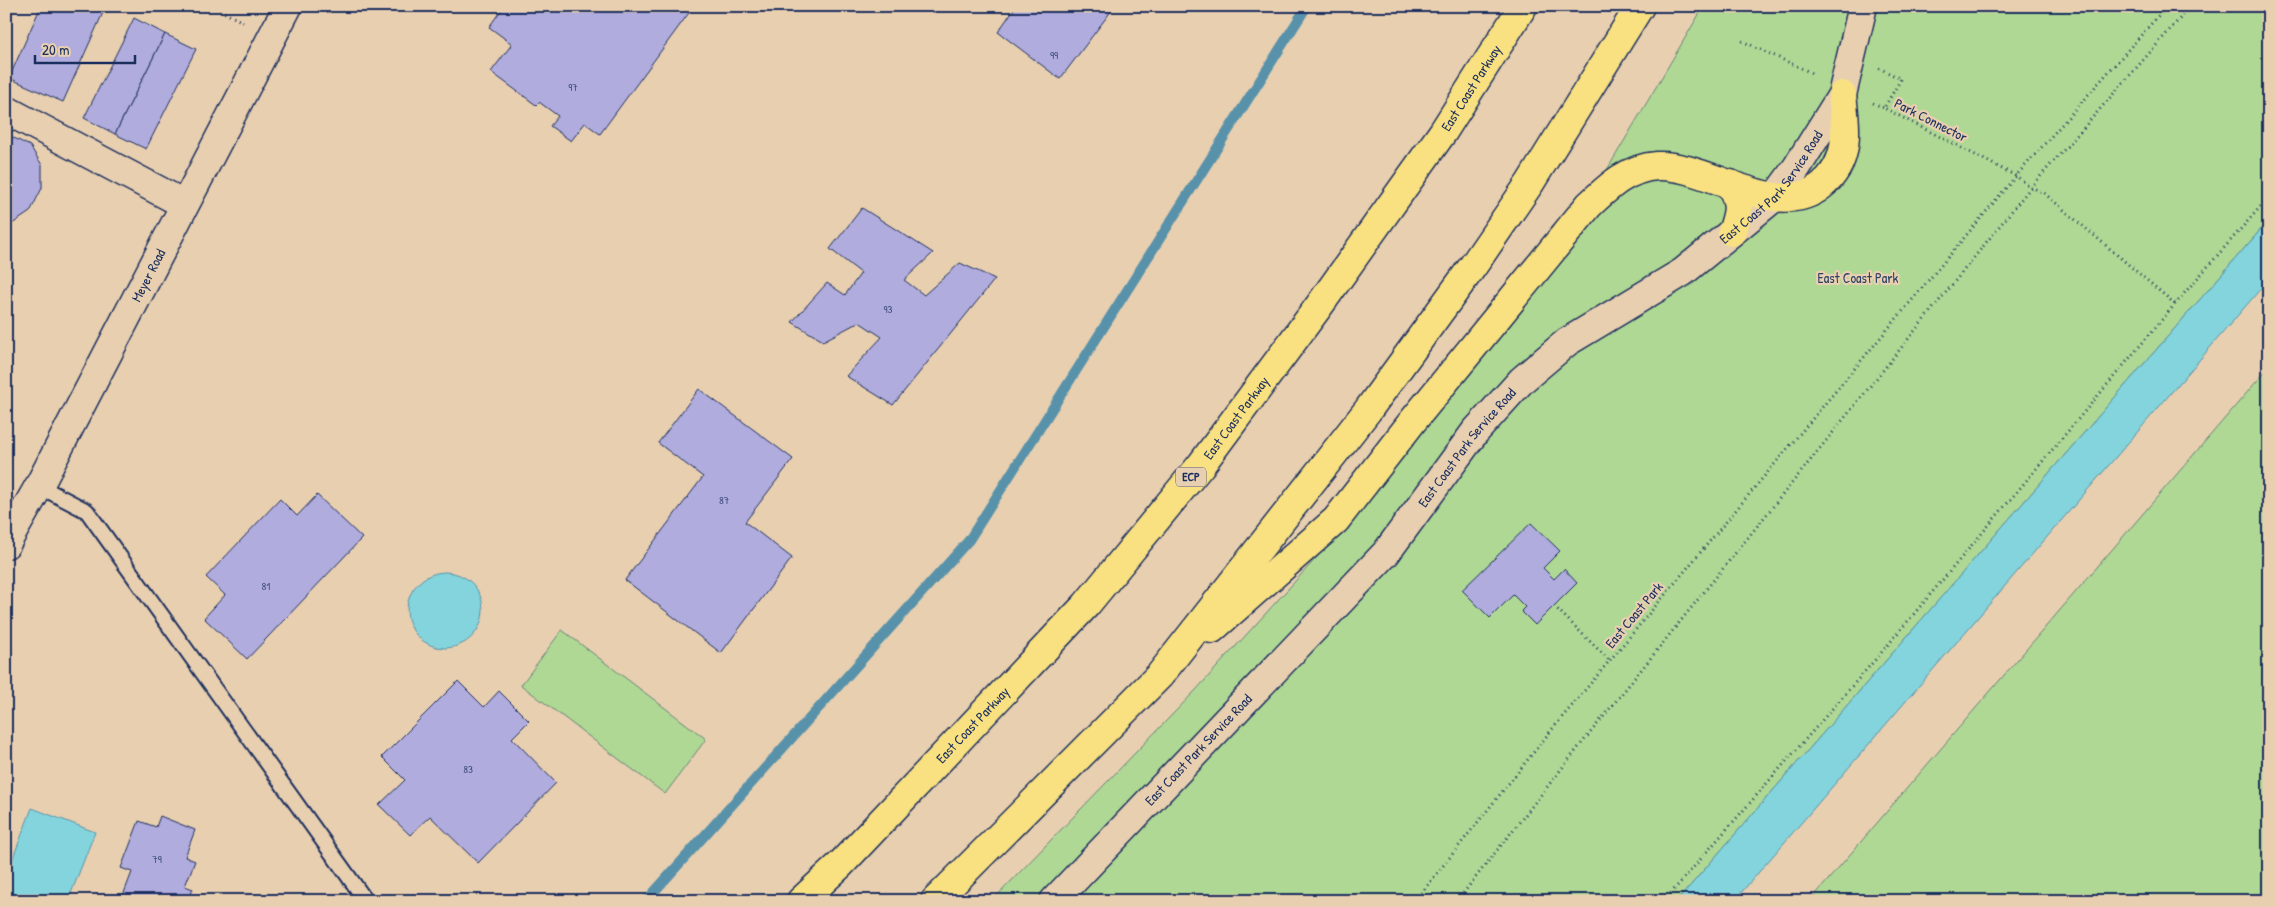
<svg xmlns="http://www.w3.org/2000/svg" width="2275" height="907" font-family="'Patrick Hand',sans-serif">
	<rect width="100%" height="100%" fill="#e8cfb0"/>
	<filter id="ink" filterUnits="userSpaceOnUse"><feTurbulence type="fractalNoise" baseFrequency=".02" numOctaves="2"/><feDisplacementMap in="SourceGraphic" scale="10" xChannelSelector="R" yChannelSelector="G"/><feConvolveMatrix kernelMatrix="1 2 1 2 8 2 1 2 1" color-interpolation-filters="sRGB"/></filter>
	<g filter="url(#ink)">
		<g fill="#afd894" stroke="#658479">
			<path d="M1704,6H2269V220L1677,901H992L1196,690L1329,544L1601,180Z"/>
			<path d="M2269,367V901H1810Z"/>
			<path d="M562,630L706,739L665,794L521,685Z"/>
		</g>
		<g fill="#83d4dc" stroke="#5992aa">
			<path d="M2269,220V279L1734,901H1677Z"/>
			<circle cx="445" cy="610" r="38"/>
			<path d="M32,808L95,832L68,901H6V876Z"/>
		</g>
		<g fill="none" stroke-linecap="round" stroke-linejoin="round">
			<path stroke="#5992aa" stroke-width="10" d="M646,901L969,540L1307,6"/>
		</g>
		<g fill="#b0acdd" stroke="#1b2f5e">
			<path d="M41,6H106L63,102L9,78Z"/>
			<path d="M504,6H694L600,134L585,123L571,141L550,126L558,116L539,102L536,105L491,72L512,44L489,27Z"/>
			<path d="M1016,6H1115L1060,79L998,32Z"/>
			<path d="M134,18L165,34L115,134L84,118Z"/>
			<path d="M165,34L196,49L146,149L115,134Z"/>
			<path d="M6,134L30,146L42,165V188L30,212L6,228Z"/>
			<path d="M862,208L933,253L904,280L924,295L960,263L995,279L893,405L846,376L882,337L859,322L823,341L792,322L827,283L845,295L861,273L830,249Z"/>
			<path d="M699,389L793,459L745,522L792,558L721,653L625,580L703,477L658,443Z"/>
			<path d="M317,495L362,538L247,659L204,618L225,595L206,577L280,499L297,516Z"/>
			<path d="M1531,523L1560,551L1543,568L1554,579L1564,569L1577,583L1535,625L1521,611L1525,607L1513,595L1490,618L1462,590Z"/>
			<path d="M458,681L484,707L499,691L529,721L512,738L556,783L478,863L430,816L410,835L379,805L405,780L382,757Z"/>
			<path d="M160,816L195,830L185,857L195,861L185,886L193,889L190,896L198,899L197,901H121L132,872L121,868L139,821L156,827Z"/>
		</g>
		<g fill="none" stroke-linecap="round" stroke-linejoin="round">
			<g stroke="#1b2f5e" stroke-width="18">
				<path id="service" d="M39,486L87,511L366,901"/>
			</g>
			<g stroke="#1b2f5e" stroke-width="31">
				<g id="minor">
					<path d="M6,110L184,204"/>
					<path id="s1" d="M1054,901L1386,553L1475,432L1522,380L1567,342L1683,272L1776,196L1797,167L1842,95L1863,6"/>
				</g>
			</g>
			<g stroke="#1b2f5e" stroke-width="31">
				<g id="tertiary">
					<path id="s2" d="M6,544L39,486L288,6"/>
				</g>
			</g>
			<g stroke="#1b2f5e" stroke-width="31">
				<g id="motorway">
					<path d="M1730,184C1741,204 1739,212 1732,232"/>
					<path d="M1212,629L1336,520L1412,422L1589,205C1609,186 1628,168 1657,166C1707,163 1776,222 1821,186C1851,162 1846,129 1842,95"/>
					<path id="s3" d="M801,901L841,864L1086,605L1201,465L1319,306L1443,132L1523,6"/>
					<path d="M935,901L1160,675L1368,410L1473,266L1530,183L1640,6"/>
				</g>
			</g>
			<g stroke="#1b2f5e" stroke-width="3" stroke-dasharray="1 4" stroke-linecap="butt">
				<path d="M211,6L245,23"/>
				<path d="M1742,41L1814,74"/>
				<path d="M1879,68L1901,79L1884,108L2016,176L2031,187L2044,193L2175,304"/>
				<path d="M1873,103L1884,108"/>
				<path d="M1554,606L1610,661"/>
				<path d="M1415,901L1549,733L2016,176L2167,6"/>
				<path d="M1457,901L1574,753L2031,187L2191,6"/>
				<path d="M1664,901L1881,653L2187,290L2269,197"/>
			</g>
			<use href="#service" stroke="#e8cfb0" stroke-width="14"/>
			<use href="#minor" stroke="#e8cfb0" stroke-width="28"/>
			<use href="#tertiary" stroke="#e8cfb0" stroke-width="28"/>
			<use href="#motorway" stroke="#f9e181" stroke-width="28"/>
		</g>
	</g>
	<g text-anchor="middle" stroke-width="4.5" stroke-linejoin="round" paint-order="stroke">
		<g font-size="11" fill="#404e7e">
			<text x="1054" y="59">99</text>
			<text x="573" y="91">97</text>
			<text x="888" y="313">93</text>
			<text x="724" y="504">87</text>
			<text x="266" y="590">81</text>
			<text x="468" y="773">83</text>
			<text x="157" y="863">79</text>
		</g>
		<rect fill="#e8cfb0" stroke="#585f77" stroke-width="1" x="1176" y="467.5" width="30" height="19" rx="4"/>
		<g font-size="12" font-weight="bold" fill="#1b2f5e">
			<text x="1191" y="481">ECP</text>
		</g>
		<g font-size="14" fill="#1b2f5e" stroke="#e8cfb0">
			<text dy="5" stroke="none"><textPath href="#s3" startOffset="1056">East Coast Parkway</textPath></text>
			<text transform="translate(1931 120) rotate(27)" y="5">Park Connector</text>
			<text dy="5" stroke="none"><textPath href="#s1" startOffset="1019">East Coast Park Service Road</textPath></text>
			<text dy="5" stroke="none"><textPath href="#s2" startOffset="304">Meyer Road</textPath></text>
			<text dy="5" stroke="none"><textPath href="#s3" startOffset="651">East Coast Parkway</textPath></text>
			<text dy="5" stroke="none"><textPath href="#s1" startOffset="614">East Coast Park Service Road</textPath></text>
			<text transform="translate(1634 615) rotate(-50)" y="5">East Coast Park</text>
			<text dy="5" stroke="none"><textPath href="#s3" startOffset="246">East Coast Parkway</textPath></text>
			<text dy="5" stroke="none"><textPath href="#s1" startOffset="209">East Coast Park Service Road</textPath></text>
		</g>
		<g font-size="14" fill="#2a4063" stroke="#e8cfb0">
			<text x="1858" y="283">East Coast Park</text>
		</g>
	</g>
	<rect width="2275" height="907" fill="none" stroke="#e8cfb0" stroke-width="25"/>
	<rect x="12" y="12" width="2250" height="882" fill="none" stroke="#1b2f5e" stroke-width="2" filter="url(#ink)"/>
	<path d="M35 55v8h100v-8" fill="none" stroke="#1b2f5e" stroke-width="2.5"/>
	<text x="42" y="55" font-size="15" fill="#1b2f5e" stroke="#e8cfb0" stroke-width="4" paint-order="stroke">20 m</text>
</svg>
